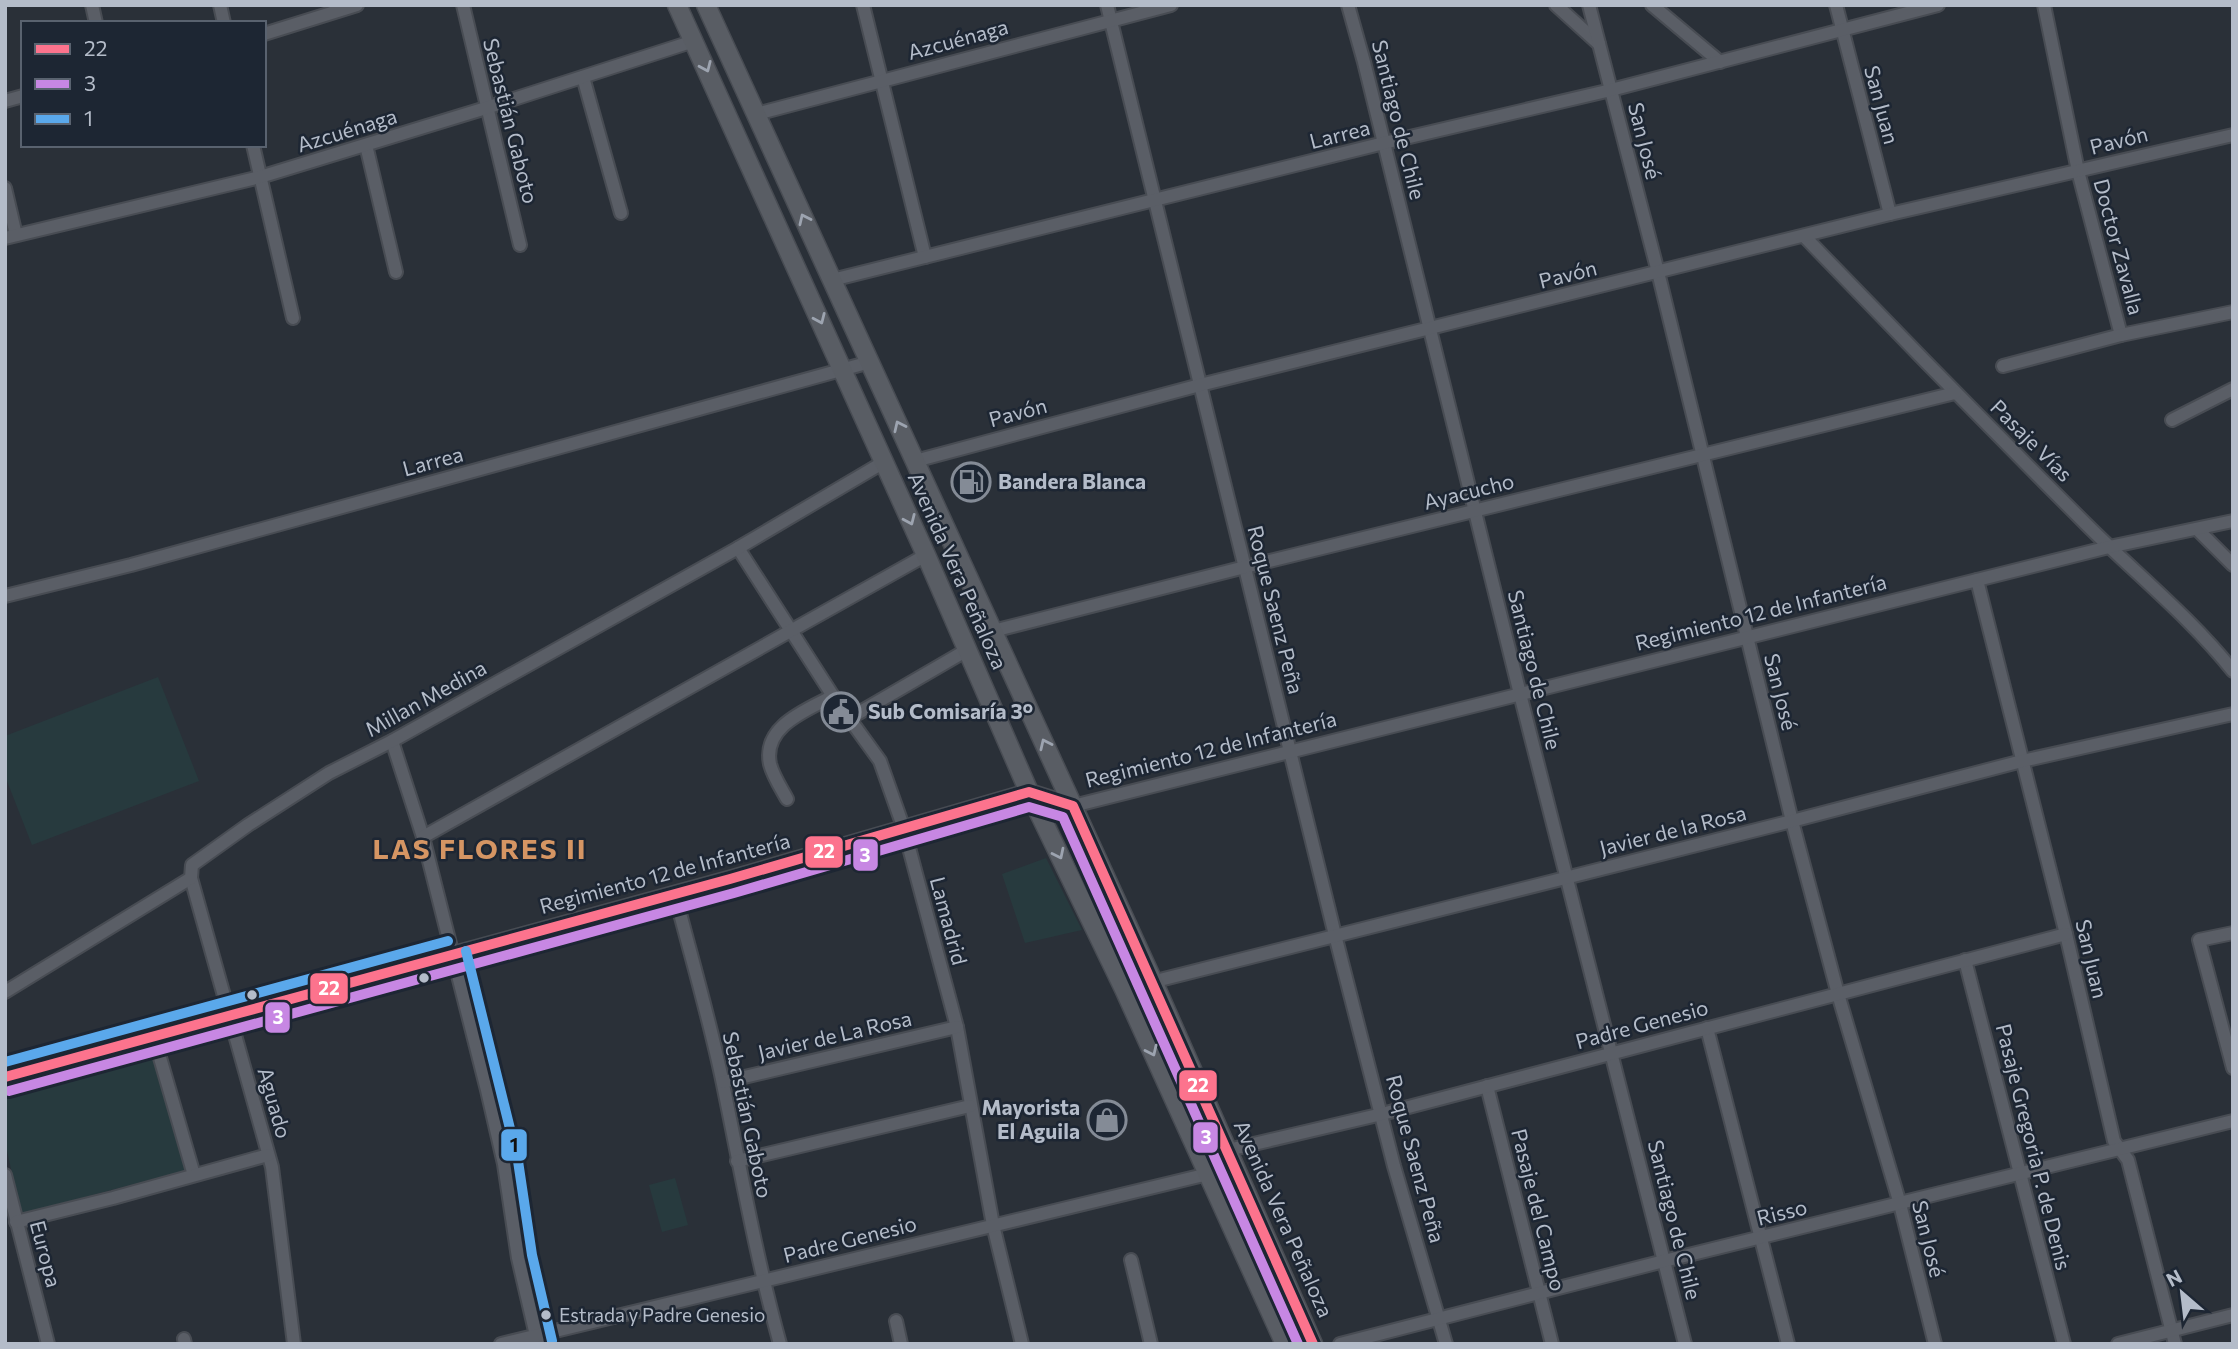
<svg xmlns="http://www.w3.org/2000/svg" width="2238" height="1349" font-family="Commissioner,sans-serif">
	<rect width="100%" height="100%" fill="#2a3038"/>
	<g fill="#273a3e">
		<path d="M158,677L199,781L32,845L5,776V736Z"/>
		<path d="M1046,858L1082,930L1025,943L1002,874Z"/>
		<path d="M151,1047L187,1170L21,1214L5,1142V1086Z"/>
		<path d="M675,1178L688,1225L662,1232L649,1185Z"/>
	</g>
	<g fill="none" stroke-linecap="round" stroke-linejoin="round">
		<g stroke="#484c53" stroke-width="16">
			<g id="minor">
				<path d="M92,5L96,23"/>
				<path d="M220,5L224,23"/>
				<path d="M463,5L520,245"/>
				<path d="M863,5L925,257"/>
				<path d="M1107,5L1335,935L1394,1166L1446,1344"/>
				<path d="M1348,5L1364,62L1520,694L1685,1344"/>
				<path d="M1556,5L1599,44"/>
				<path d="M1589,5L1658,272L1792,821L1838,994L1900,1204L1935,1344"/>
				<path d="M1652,5L1720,62"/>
				<path d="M1836,5L1890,214"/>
				<path d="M2044,5L2078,171L2121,335"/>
				<path d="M264,34L357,5"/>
				<path d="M583,77L621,213"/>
				<path d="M5,101L23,96"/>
				<path d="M756,114L1171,5"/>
				<path d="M253,145L293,318"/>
				<path d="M366,145L396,272"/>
				<path d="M5,188L16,235"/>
				<path d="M1804,236C1897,333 1991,429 2086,524C2135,573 2190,617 2233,671"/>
				<path d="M5,238L260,177L486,108L694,41"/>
				<path d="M832,280L1384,143L1611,90L1938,5"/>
				<path d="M2003,366L2121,335L2233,312"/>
				<path d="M2172,420L2233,389"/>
				<path d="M915,461L1200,385L1890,214L2233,135"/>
				<path d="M2197,529L2233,565"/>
				<path d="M738,548L833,696L880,761L904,829L957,1027L993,1225L1022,1344"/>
				<path d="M1977,580L2066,934L2114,1141L2128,1160L2175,1344"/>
				<path d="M5,596L131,565L870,362"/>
				<path d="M993,631L1245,567L1955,393"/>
				<path d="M850,718L967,650"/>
				<path d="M392,741L423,837L487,1090L504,1164L518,1258L538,1344"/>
				<path d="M787,799C781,788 773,776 770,764C762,726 807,710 833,696"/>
				<path d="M1073,806L2109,547L2233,521"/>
				<path d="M423,837L926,555"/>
				<path d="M191,878L272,1167L294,1344"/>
				<path d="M675,894C691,957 710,1020 723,1084C741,1172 756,1257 780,1344"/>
				<path d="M2233,933L2199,940L2233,1068"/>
				<path d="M1965,960L2064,1344"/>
				<path d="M1124,989L1792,821L2022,761L2233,714"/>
				<path d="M5,992L191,878L192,865L248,825L329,773L392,741L738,548L884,462"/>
				<path d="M1707,1028L1788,1344"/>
				<path d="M154,1037L194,1175"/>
				<path d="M723,1082L957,1027"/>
				<path d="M1487,1086L1552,1344"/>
				<path d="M1228,1150L1382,1114L2066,934"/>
				<path d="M737,1161L970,1106"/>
				<path d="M5,1175L48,1344"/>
				<path d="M16,1222L113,1198L268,1155"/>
				<path d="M1131,1260L1151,1344"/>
				<path d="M896,1321L901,1344"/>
				<path d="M184,1339L185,1344"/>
				<path d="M501,1344L1208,1174"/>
				<path d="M1340,1344L1664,1261L2233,1121"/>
				<path d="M2118,1344L2233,1315"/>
			</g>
		</g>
		<g stroke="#484c53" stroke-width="19">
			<path id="tertiary" d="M5,1077L730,879L1029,792L1073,806"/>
		</g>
		<g stroke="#484c53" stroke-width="21">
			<g id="secondary">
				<path d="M677,5L926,555L1029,792L1124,989L1285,1344"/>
				<path d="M706,5L1153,981L1313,1344"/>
			</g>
		</g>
		<use href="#minor" stroke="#5a5e66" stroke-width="12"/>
		<use href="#tertiary" stroke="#5a5e66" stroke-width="16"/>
		<use href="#secondary" stroke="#595d64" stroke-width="18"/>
		<g stroke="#1d2633" stroke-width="16">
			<path id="bus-1" d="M5,1077L730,879L1029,792L1073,806L1313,1344"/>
		</g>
		<g stroke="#1d2633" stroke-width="16">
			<path id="bus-2" d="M9,1091L734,893L1029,807L1063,817L1298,1344"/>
		</g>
		<g stroke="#1d2633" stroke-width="16">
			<g id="bus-3">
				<path d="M466,951L518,1161L532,1255L552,1341"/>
				<path d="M5,1062L448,941"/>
			</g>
		</g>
		<use href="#bus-1" stroke="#fc738d" stroke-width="10"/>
		<use href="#bus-2" stroke="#c787e3" stroke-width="10"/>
		<use href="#bus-3" stroke="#5aa8eb" stroke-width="10"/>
	</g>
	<defs><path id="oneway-chevron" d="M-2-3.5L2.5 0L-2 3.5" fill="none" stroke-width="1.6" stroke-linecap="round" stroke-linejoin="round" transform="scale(1.75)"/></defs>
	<g stroke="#9da4b0">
		<use href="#oneway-chevron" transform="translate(706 67) rotate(66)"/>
		<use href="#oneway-chevron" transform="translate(804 219) rotate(-115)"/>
		<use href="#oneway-chevron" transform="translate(820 319) rotate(66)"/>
		<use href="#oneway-chevron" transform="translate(899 426) rotate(-115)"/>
		<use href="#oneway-chevron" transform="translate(910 520) rotate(66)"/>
		<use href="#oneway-chevron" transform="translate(1045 744) rotate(-115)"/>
		<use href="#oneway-chevron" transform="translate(1059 854) rotate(64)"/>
		<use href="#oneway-chevron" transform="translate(1152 1051) rotate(65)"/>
	</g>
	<defs>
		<g id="fuel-ring" transform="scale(2.0125)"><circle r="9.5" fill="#1d2633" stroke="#848b96" stroke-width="1.5"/><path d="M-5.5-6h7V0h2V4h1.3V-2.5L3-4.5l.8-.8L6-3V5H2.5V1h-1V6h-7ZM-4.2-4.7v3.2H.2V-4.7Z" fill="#848b96"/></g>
		<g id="civic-ring" transform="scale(2.0125)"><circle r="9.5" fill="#1d2633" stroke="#848b96" stroke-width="1.5"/><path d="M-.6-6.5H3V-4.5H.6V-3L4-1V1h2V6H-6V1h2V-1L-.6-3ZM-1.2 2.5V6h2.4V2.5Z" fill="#848b96"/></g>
		<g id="shop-ring" transform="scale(2.0125)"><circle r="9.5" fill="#1d2633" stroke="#848b96" stroke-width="1.5"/><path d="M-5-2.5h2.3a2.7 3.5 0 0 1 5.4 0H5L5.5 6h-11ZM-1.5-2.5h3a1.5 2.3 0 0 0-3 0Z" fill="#848b96"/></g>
	</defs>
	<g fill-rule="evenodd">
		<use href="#fuel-ring" x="971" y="482"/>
		<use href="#civic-ring" x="841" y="712"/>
		<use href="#shop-ring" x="1107" y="1120"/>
	</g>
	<g fill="#b4bcc9" stroke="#1d2633" stroke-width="2.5">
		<circle cx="424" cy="978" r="6"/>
		<circle cx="252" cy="995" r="6"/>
		<circle cx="546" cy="1315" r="6"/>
	</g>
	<g text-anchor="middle" stroke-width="5" stroke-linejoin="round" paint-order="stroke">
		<g font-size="19" fill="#b4bcc9" stroke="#1d2633" text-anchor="start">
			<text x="559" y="1322">Estrada y Padre Genesio</text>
		</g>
		<g font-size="21" fill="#b4bcc9" stroke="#1d2633">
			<text transform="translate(958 40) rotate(-15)" y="7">Azcuénaga</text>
			<text transform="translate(1881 105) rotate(75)" y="7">San Juan</text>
			<text transform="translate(1398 120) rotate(76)" y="7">Santiago de Chile</text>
			<text transform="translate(510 121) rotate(76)" y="7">Sebastián Gaboto</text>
			<text transform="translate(347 131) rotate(-17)" y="7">Azcuénaga</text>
			<text transform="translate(1340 135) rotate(-14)" y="7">Larrea</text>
			<text transform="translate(1644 141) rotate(76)" y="7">San José</text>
			<text transform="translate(2119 141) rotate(-14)" y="7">Pavón</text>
			<text transform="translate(2118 247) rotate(75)" y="7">Doctor Zavalla</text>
			<text transform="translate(1568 275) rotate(-14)" y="7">Pavón</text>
			<text transform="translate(1018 413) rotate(-15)" y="7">Pavón</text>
			<text transform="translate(2031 441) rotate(45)" y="7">Pasaje Vías</text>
			<text transform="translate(433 462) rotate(-15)" y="7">Larrea</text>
			<text transform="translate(1469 492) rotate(-14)" y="7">Ayacucho</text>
			<text transform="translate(957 571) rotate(66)" y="7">Avenida Vera Peñaloza</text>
			<text transform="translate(1275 610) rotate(76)" y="7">Roque Saenz Peña</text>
			<text transform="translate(1761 613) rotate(-14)" y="7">Regimiento 12 de Infantería</text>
			<text transform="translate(1534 670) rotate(76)" y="7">Santiago de Chile</text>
			<text transform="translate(1780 692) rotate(76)" y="7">San José</text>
			<text transform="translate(426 699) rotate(-29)" y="7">Millan Medina</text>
			<text transform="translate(1211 750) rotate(-14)" y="7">Regimiento 12 de Infantería</text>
			<text transform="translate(1673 831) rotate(-14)" y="7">Javier de la Rosa</text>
			<text transform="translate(665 874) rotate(-15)" y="7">Regimiento 12 de Infantería</text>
			<text transform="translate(948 921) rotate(75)" y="7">Lamadrid</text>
			<text transform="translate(2091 959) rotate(77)" y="7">San Juan</text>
			<text transform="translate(1642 1025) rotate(-15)" y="7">Padre Genesio</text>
			<text transform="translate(835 1036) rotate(-13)" y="7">Javier de La Rosa</text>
			<text transform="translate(274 1103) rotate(74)" y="7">Aguado</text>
			<text transform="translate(747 1115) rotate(78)" y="7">Sebastián Gaboto</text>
			<text transform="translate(2033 1147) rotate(76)" y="7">Pasaje Gregoria P. de Denis</text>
			<text transform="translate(1415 1159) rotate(75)" y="7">Roque Saenz Peña</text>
			<text transform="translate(1538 1210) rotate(76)" y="7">Pasaje del Campo</text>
			<text transform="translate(1782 1213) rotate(-14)" y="7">Risso</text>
			<text transform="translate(1283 1219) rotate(66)" y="7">Avenida Vera Peñaloza</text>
			<text transform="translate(1674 1220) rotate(76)" y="7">Santiago de Chile</text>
			<text transform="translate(1928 1239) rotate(76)" y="7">San José</text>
			<text transform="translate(850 1240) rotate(-14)" y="7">Padre Genesio</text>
			<text transform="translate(45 1254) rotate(75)" y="7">Europa</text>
		</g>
		<g font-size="21" font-weight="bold" fill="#b4bcc9" stroke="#1d2633" text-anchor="start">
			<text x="998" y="489">Bandera Blanca</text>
			<text x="868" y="719">Sub Comisaría 3°</text>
			<text x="1080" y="1115" text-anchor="end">Mayorista<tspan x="1080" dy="24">El Aguila</tspan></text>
		</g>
		<g font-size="28" font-weight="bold" letter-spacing="2" fill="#d59563" stroke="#1d2633">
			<text x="480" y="859">LAS FLORES II</text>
		</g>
	</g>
	<g stroke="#1d2633" stroke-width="2.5">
		<rect x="804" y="835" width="40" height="34" rx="7" fill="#fc738d"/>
		<rect x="852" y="838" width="27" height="34" rx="7" fill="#c787e3"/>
		<rect x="309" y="972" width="40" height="33" rx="7" fill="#fc738d"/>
		<rect x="264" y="1001" width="27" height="33" rx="7" fill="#c787e3"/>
		<rect x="1178" y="1069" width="40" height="33" rx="7" fill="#fc738d"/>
		<rect x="1192" y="1121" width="27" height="33" rx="7" fill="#c787e3"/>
		<rect x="500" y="1128" width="28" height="34" rx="7" fill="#5aa8eb"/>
	</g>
	<g font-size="19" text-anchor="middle" font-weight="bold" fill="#fff">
		<text x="824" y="858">22</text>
		<text x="865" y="862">3</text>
		<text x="329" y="995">22</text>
		<text x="278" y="1024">3</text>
		<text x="1198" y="1092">22</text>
		<text x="1206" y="1144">3</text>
	</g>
	<g font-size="19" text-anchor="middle" font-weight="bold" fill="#111">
		<text x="514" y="1152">1</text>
	</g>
	<rect width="2238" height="1349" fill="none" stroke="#b4bcc9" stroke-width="14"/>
	<rect x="21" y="21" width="245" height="126" fill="#1d2633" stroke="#59626f" stroke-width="2"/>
	<rect x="35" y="44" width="35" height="10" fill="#fc738d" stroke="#59626f" stroke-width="2"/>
	<text x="84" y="56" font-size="21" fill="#b4bcc9">22</text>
	<rect x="35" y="79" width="35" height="10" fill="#c787e3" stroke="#59626f" stroke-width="2"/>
	<text x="84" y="91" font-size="21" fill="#b4bcc9">3</text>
	<rect x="35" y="114" width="35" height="10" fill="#5aa8eb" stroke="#59626f" stroke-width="2"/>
	<text x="84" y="126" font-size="21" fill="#b4bcc9">1</text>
	<g transform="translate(2182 1293) rotate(332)" stroke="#1d2633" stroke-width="5" paint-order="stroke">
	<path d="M0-5L12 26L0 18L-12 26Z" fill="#b4bcc9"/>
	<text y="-10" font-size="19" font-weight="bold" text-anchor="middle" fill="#b4bcc9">N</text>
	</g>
</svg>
